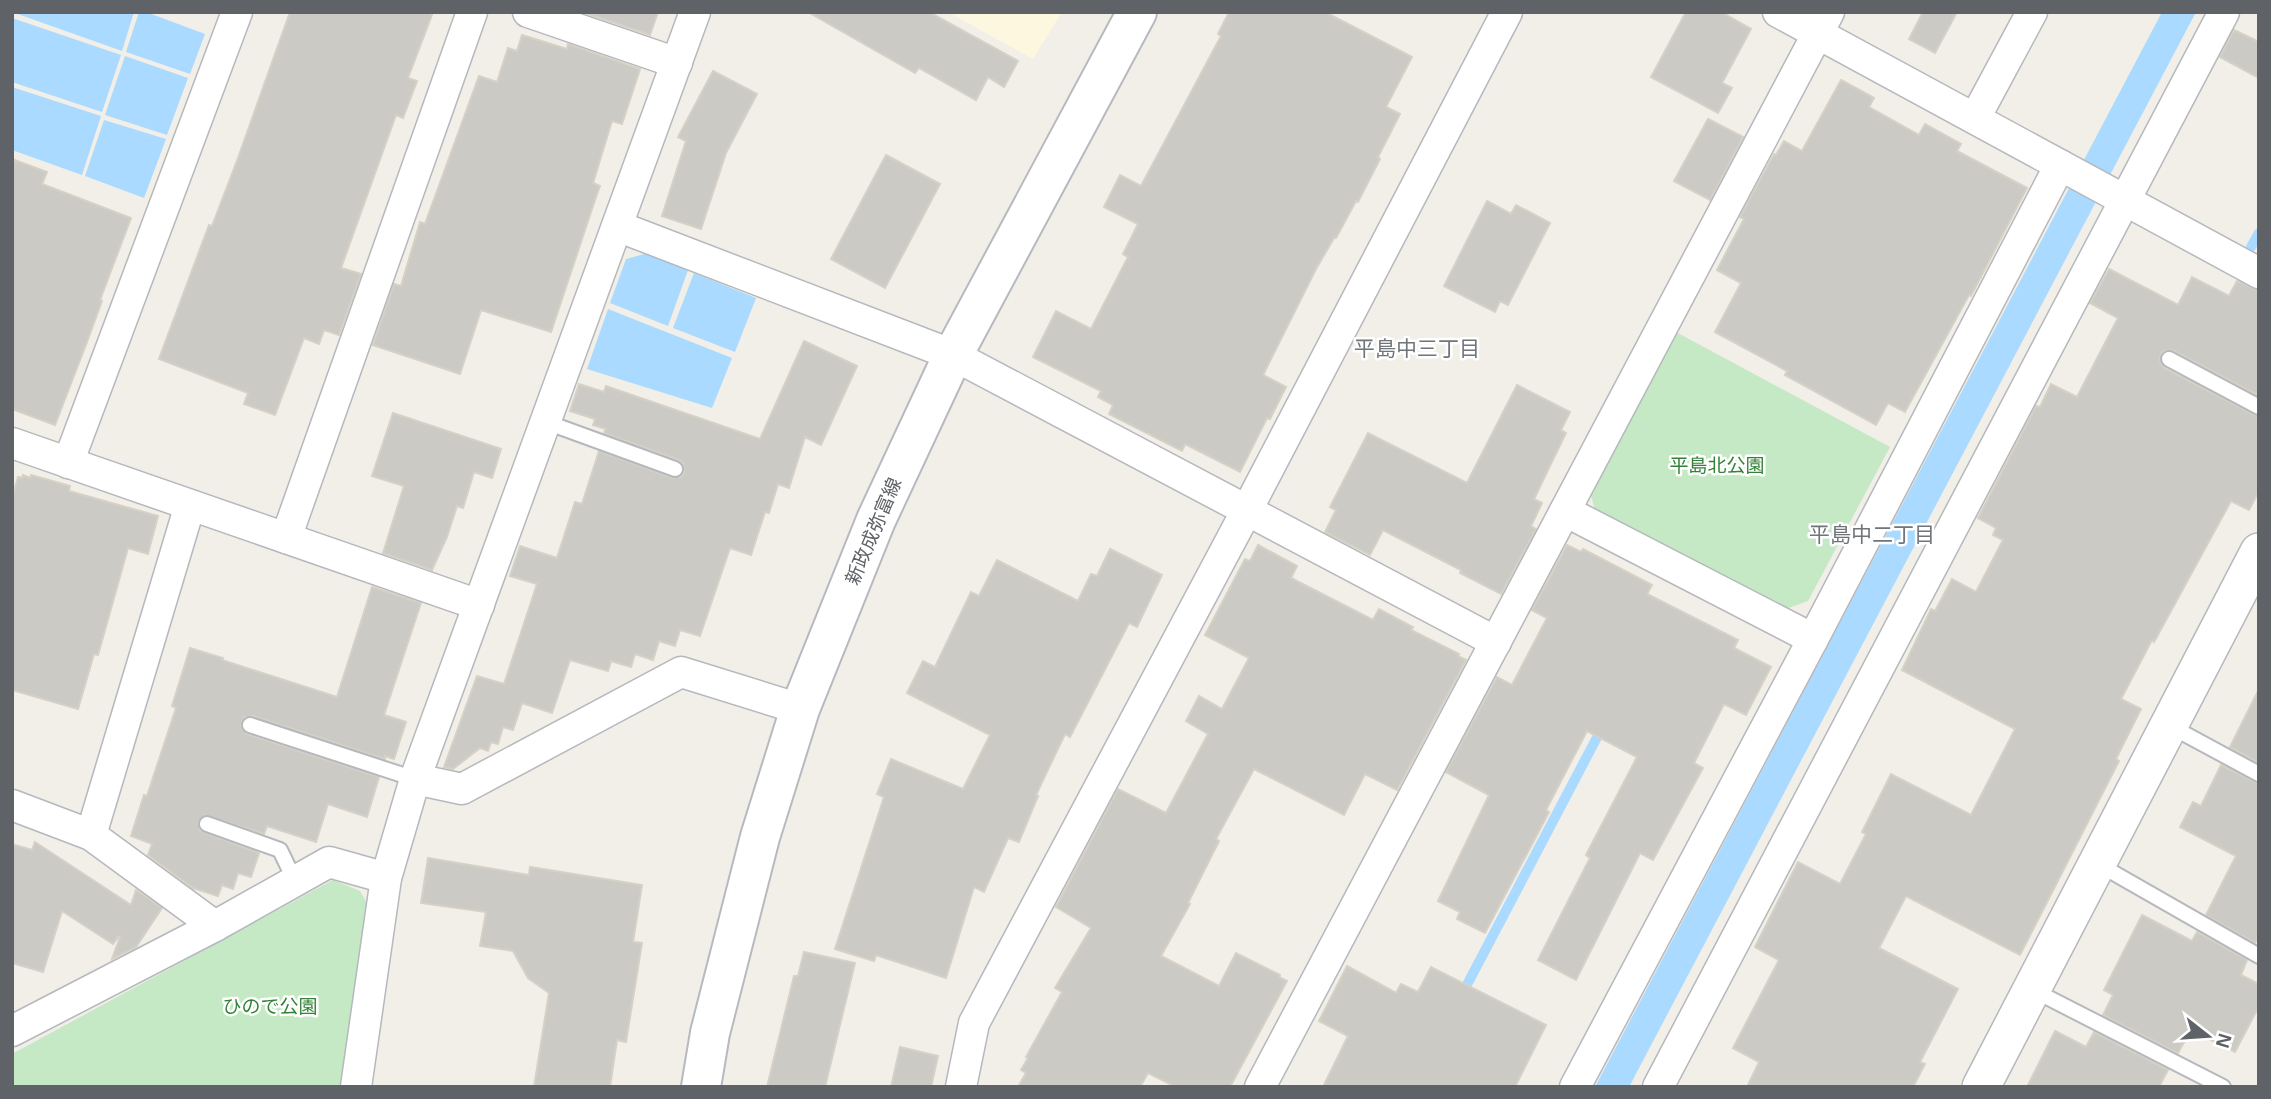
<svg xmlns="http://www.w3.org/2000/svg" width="2271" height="1099" font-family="Helvetica,'Noto Sans JP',sans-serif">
	<rect width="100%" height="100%" fill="#f1efe8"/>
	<path fill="#fef7e0" d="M948,12H1062L1033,59Z"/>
	<g fill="#c5e8c5">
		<path d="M1676,332L1890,447L1808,601L1786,609L1595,511L1590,491Z"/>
		<path d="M333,880L360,891L368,905L340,1087H12V1054Z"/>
	</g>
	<g fill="#aadaff">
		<path d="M12,12H134L122,51Z"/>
		<path d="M139,12H146L205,34L190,74L126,52Z"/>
		<path d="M2162,12H2196L1629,1087H1595Z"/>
		<path d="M12,18L121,55L102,112L12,82Z"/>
		<path d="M125,56L188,78L167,135L105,115Z"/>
		<path d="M12,87L101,116L82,175L12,150Z"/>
		<path d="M104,120L166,139L144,198L85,176Z"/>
		<path d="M648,253L688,270L668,326L610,303L626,259Z"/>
		<path d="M694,273L756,298L735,352L673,328Z"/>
		<path d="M608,309L732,358L712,408L587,369Z"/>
	</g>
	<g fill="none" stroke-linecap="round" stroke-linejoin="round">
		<g stroke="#aadaff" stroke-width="10">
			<path d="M2251,247L2259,233"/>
			<path d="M1460,998L1604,724"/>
		</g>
	</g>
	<g fill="#cccac5" stroke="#d6d1c6" stroke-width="2">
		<path d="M290,12H433L408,78L417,81L403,118L396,115L341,268L361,274L339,335L324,330L319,344L304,338L275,415L244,404L248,393L159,359L209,225L212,226L238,158Z"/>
		<path d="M583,12H658L650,35Z"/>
		<path d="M808,12H929L1018,61L1004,87L988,77L976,100L919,68L915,73Z"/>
		<path d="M1229,12H1325L1412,57L1386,107L1400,114L1378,157L1380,159L1358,202L1356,201L1336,238H1334L1316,269L1263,375L1286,387L1270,419L1267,418L1240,472L1185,444L1182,451L1109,414L1113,405L1098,397L1101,391L1033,357L1056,311L1091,329L1128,257L1123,254L1138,224L1104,207L1120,175L1141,186L1221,36L1218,34Z"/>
		<path d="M1686,12H1721L1751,29L1722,83L1732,88L1718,113L1651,77Z"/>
		<path d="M1923,12H1957L1935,53L1909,39Z"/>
		<path d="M2234,30L2259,42V78L2220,57Z"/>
		<path d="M522,35L567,49L568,44L640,69L622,124L612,121L593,183L600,186L597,194L551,332L481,310L460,374L373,345L394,284L401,286L420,222L425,224L479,76L497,82L508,48L517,51Z"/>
		<path d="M713,71L757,94L726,153L701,229L662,216L686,141L678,137Z"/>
		<path d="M1841,80L1874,98L1869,107L1919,135L1925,124L1961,144L1957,151L2027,188L1971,296L1969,295L1905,412L1888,403L1876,425L1785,375L1787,371L1715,332L1741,283L1717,270L1744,219L1740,217L1774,154L1776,155L1784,141L1802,151Z"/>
		<path d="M1708,119L1743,137L1710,200L1674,181Z"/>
		<path d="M886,155L940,184L885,288L831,259Z"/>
		<path d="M12,159L47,172L42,184L131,218L100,300L102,301L87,342L55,425L12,409Z"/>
		<path d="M1487,201L1511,214L1516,205L1550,223L1508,305L1500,301L1495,312L1444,286Z"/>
		<path d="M2109,269L2178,305L2192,277L2229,296L2237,281L2259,290V396L2173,350L2163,351L2159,359L2164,368L2259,417V491L2249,510L2231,501L2154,642L2152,640L2121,699L2141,709L2116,759L2119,761L2020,955L1906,896L1879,948L1958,989L1920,1062L1925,1064L1913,1087H1747L1759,1062L1733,1048L1779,960L1755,947L1798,862L1840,884L1866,834L1862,832L1891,774L1971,815L2015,729L1902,670L1931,609L1935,611L1952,579L1976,592L2003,540L1993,535L1996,528L1978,518L2036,406L2040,407L2051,384L2077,397L2118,318L2090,303Z"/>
		<path d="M804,341L857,366L821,445L805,437L789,488L778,484L769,513L765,512L751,555L730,548L700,636L680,630L675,646L659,641L653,660L635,654L631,667L611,661L608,671L570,660L552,713L522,703L513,730L503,727L498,744L491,742L488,751L480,748L453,769L444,767L477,676L504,684L537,584L510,576L520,546L557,558L575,502L582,504L599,451L672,478L681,477L684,472L683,463L679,460L604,433L606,429L593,425L595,419L570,411L579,384L604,392L606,386L760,439Z"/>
		<path d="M1517,385L1570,412L1561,430L1566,433L1534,499L1542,503L1531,526L1536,529L1501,594L1460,573L1461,570L1383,530L1370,555L1325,532L1336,510L1330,507L1368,433L1467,483Z"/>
		<path d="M393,413L501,449L492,478L474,472L463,508L457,506L447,537L432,570L383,553L404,486L372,476Z"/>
		<path d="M23,475L30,478L31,475L70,486L69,491L158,516L148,554L128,548L98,655L94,654L78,709L12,690V498L18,477L22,478Z"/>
		<path d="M1258,545L1297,566L1291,578L1373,620L1379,609L1413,627L1411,630L1459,654L1458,656L1466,660L1397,790L1365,774L1344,815L1254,769L1216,839L1219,841L1188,903L1190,904L1161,956L1219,986L1236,953L1280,975L1279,977L1287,981L1230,1087H1176L1148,1073L1140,1087H1018L1026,1073L1021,1070L1028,1058L1026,1057L1062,992L1055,988L1091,928L1056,907L1118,789L1166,813L1208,734L1186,721L1199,696L1222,709L1249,658L1205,635L1245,559L1250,561Z"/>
		<path d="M1567,545L1581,552L1583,549L1652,585L1647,594L1738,640L1734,648L1771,667L1746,715L1724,704L1694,763L1703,768L1653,860L1640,853L1576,980L1538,960L1590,858L1586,855L1637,757L1587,731L1546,810L1549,812L1485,933L1457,919L1460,912L1438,901L1489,795L1446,772L1497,677L1512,685L1547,618L1532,610Z"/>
		<path d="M1110,549L1162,575L1137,627L1129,623L1070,737L1065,734L1036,795L1038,796L1019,842L1008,838L984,892L974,887L946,978L876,955L874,961L835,949L884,797L877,794L891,759L963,789L990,735L907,693L923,661L935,667L971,592L979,596L997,560L1078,601L1091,574L1097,576Z"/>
		<path d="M372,587L421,603L384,715L406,722L394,759L385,756V759L253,716L244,717L241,726L247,734L379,777L367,817L328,804L316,842L267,826L264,834L205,815L198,821L200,831L259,853L251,877L238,873L233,889L222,885L218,896L193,888L148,855L152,844L131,836L144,795L147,796L176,708L172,706L190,648L223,658L222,660L337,697Z"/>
		<path d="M2259,689V763L2230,747Z"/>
		<path d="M2221,765L2259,784V934L2255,943L2206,915L2236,856L2180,827L2193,802L2201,806Z"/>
		<path d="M35,842L131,905L136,890L162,908L136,947L112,959L120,937L119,936L113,944L62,911L43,972L12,963V844L32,850Z"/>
		<path d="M428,858L529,875L530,867L642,885L633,942L642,943L626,1042L617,1040L610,1087H534L549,993L528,978L513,951L480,946L486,912L421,903Z"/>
		<path d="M2142,915L2192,941L2197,932L2247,960L2241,975L2259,984V1006L2235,1052L2191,1030L2178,1053L2103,1015L2113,995L2104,990Z"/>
		<path d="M804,952L855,963L825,1087H767L794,976H798Z"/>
		<path d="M1347,966L1396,993L1401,984L1418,992L1431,967L1546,1025L1515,1087H1323L1348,1036L1319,1021Z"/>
		<path d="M2055,1031L2086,1047L2094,1032L2168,1070L2159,1087H2027Z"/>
		<path d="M900,1047L938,1056L931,1087H891Z"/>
	</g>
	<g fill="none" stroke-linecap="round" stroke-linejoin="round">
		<g stroke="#b5b8bc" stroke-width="18">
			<g id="service">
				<path d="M2169,359L2259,407"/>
				<path d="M546,422L675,469"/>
				<path d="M250,725L415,779"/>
				<path d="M2170,726L2259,774"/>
				<path d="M207,824L280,850L295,881"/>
				<path d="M2098,864L2259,956"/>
				<path d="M2033,990L2223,1087"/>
			</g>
		</g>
		<g stroke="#b5b8bc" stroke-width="33">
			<g id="minor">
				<path d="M528,12L677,63"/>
				<path d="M1778,12L2259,273"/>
				<path d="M1975,118L2032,12"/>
				<path d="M617,226L953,355L1496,642"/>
				<path d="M12,443L479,605"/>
				<path d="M68,463L237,12"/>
				<path d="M1565,511L1813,639"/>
				<path d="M286,538L472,12"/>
				<path d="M415,779L462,789L681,672L800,709"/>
				<path d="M12,805L91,835L215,926"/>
				<path d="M91,835L190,505"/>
				<path d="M12,1031L215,926L329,862L386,878"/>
				<path d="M356,1087L386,878L415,779L695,12"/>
				<path d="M961,1087L974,1023L1247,510L1507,12"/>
				<path d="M1260,1087L1829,12"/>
				<path d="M1575,1087L1813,639L2060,165"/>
				<path d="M1658,1087L2224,12"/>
			</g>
		</g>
		<g stroke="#b5b8bc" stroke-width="40">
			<path id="tertiary" d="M1981,1087L2259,552"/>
		</g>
		<g stroke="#b6babf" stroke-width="42">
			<path id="secondary" d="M701,1087L710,1033L760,837L800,709L876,520L953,355L1137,12"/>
		</g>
		<use href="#service" stroke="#fff" stroke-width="14"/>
		<use href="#minor" stroke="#fff" stroke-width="30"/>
		<use href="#tertiary" stroke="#fff" stroke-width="37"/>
		<use href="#secondary" stroke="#fff" stroke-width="38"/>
	</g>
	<g text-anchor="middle" stroke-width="5" stroke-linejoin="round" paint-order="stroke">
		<g font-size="19" fill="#348238" stroke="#fff">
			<text x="1717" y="472">平島北公園</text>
			<text x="270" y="1013">ひので公園</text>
		</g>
		<g font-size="19" fill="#5f6368" stroke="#fff">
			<text transform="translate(873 531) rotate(-67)" y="7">新政成弥富線</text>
		</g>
		<g font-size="21" fill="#70757a" stroke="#fff">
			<text x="1417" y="356">平島中三丁目</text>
			<text x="1872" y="542">平島中二丁目</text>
		</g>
	</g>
	<rect width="2271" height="1099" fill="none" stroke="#5f6368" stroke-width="28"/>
	<g transform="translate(2208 1036) rotate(107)" stroke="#ffffff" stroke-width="5" paint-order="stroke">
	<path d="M0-5L12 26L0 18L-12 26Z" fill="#5f6368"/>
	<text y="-10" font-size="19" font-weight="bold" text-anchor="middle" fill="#5f6368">N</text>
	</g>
</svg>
